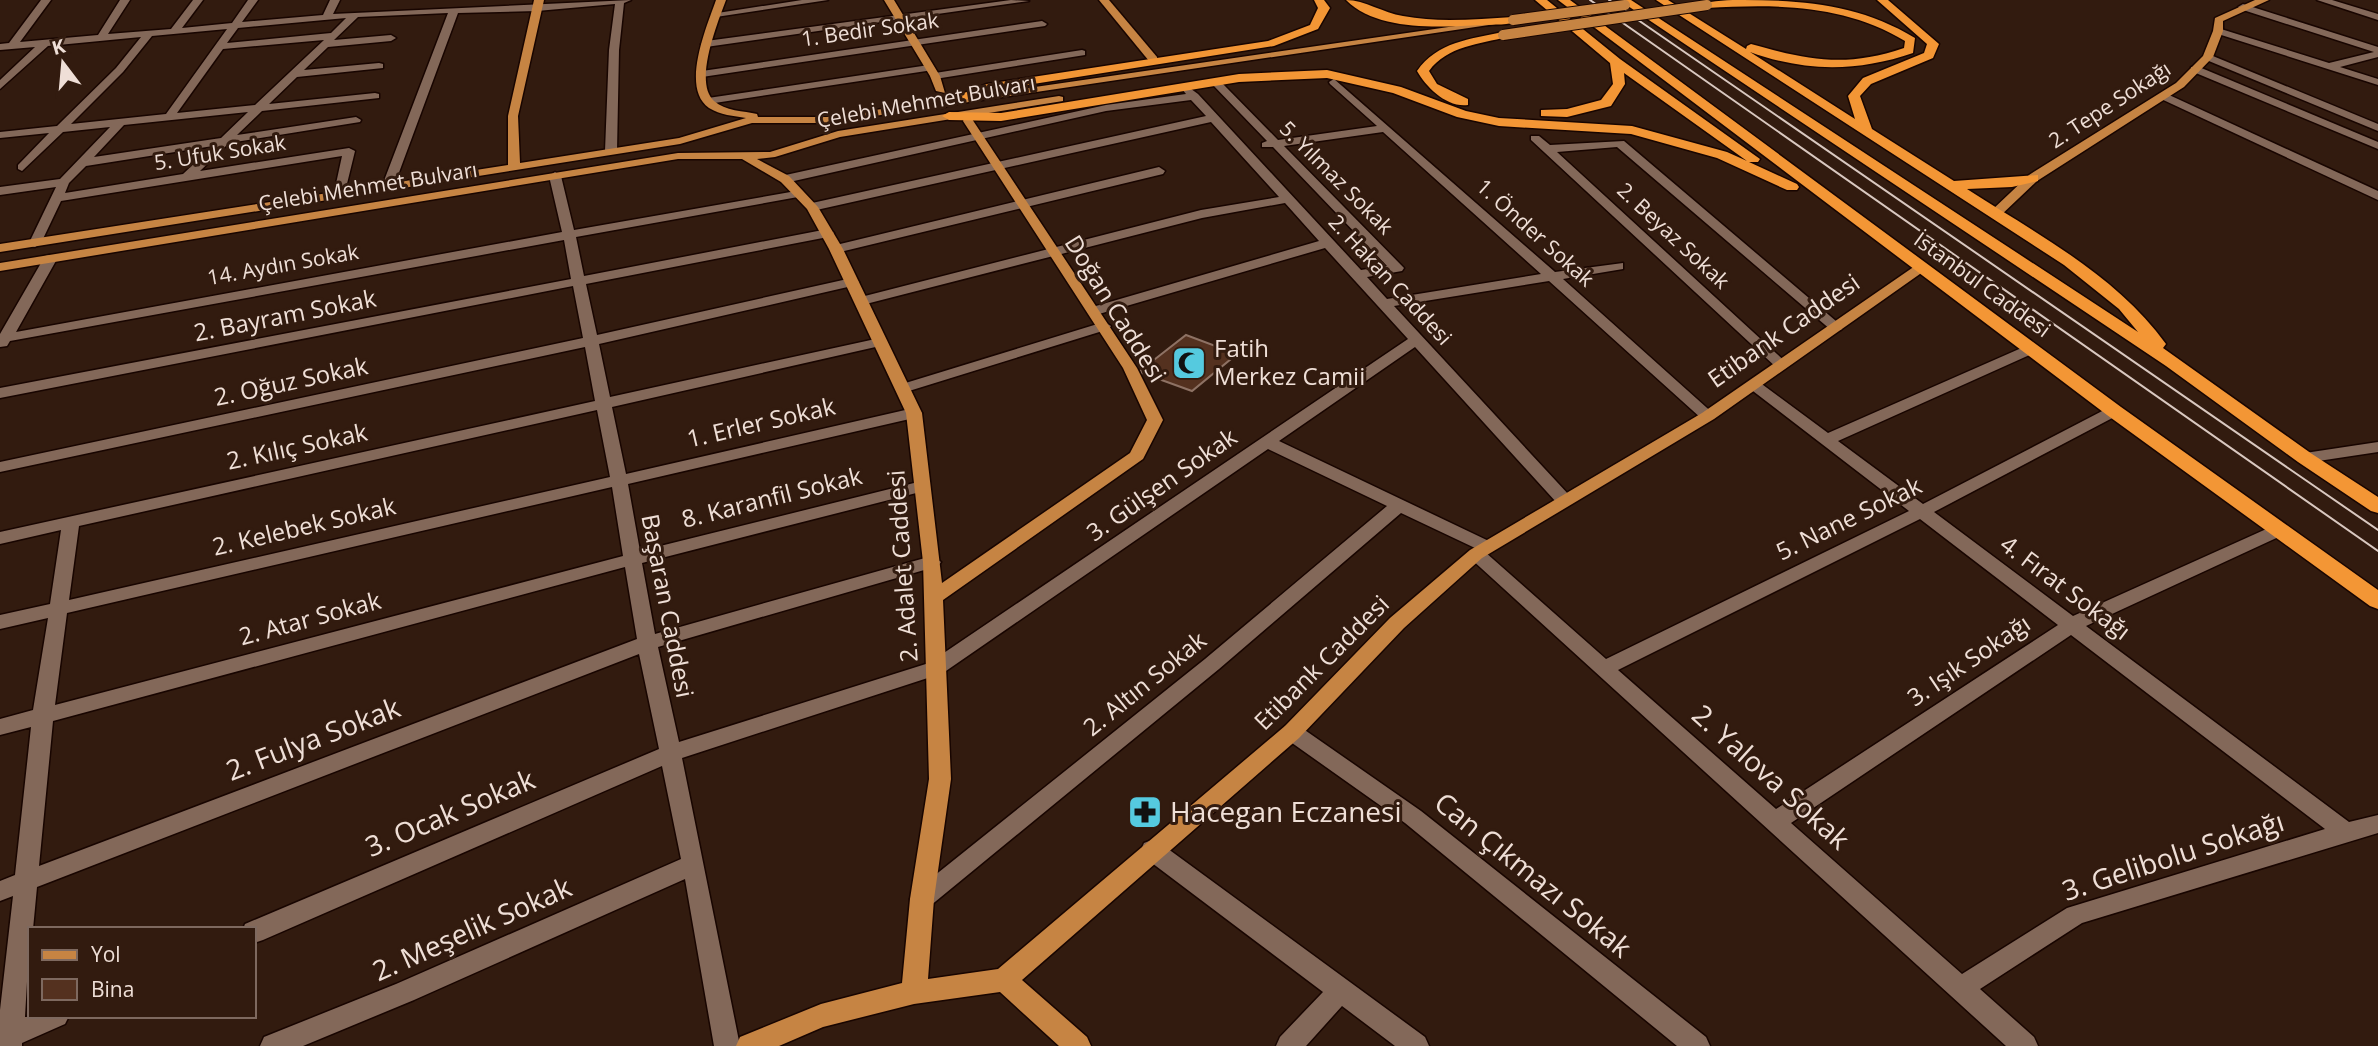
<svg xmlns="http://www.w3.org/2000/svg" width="2378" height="1046" font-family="'Open Sans',sans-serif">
	<rect width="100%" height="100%" fill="#321b0f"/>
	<path fill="#54311f" stroke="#8e7264" stroke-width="2" d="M1186,335L1237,354L1192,391L1142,373L1141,370Z"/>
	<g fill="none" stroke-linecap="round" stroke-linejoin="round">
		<g stroke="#180500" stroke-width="3">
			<g id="minor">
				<path d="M41,0H51L20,42L98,35L120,0H130L108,34L171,29L193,0H203L182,28L232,23L248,0H258L242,22L323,15L330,0H340L333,14L631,0L624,3L619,50L617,151L611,154L605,151L609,50L615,4L537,11L458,13L394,186L384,189L382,186L448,13L358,17L334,40L391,35L396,38L391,41L328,47L304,70L379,63L383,64V68L297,77L269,104L375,93L379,94V98L262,111L237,135L356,117L361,120L360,122L229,143L200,171L349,148L355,151L344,196L334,193L342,156L61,201L41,243L35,247L30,246L29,243L56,187L0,195V187L60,179L110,127L63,132L22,171L18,169V165L49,133L0,138V132L57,126L116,68L141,37L48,46L0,89V80L35,47L0,50V44L9,43ZM346,18L331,33L227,43L238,28ZM227,29L166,114L71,124L123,72L152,36ZM324,40L255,105L177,113L223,49ZM248,112L221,138L94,157L124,125ZM213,146L183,174L65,193L69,183L86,166Z"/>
				<path d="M802,0H828L716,17L711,14Z"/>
				<path d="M1011,0L1029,1L706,47L701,44L706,41Z"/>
				<path d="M2317,0H2332L2378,14V20Z"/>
				<path d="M2243,4L2378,47V57L2340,67L2378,79V85L2215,33V29H2221L2329,63L2374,52L2240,9L2238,7Z"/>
				<path d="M1042,21L1047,24L1045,26L702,77L697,74L702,71Z"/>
				<path d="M1082,50L1085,51V55L935,79L930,76L935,73Z"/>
				<path d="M2208,54L2378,124V131L2204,59L2203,57Z"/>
				<path d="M929,65L934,68L933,70L708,104L703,101L708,98Z"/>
				<path d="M2191,67H2199L2378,142V149L2191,71Z"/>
				<path d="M1334,79L1555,272L1623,263V269L1563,279L1716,416L1708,421L1702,419L1549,281L1394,306L1569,495L1572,499L1569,503H1557L1415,347L1279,441L1493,543L1496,547L1493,551L1485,552L1606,659L1909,511L1749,388L1746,385L1749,382H1759L1828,433L2026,346H2036L2038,349L2036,352L1838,441L1923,504L2108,408H2120L2122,411L2120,414L1934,512L2073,616L2273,526H2285L2288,530L2285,534L2086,626L2349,822L2378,815V833L2082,923L1980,989L2034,1037L2038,1046H2006L1470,558L1467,554L1475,548L1401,513L1219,669L930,906L922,909L914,906L910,899L914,892L1205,659L1387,506L1268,449L943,673L682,758L740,1046H714L685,879L414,1000L303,1046H260L264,1037L396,984L681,859L662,766L263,940L254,943V929H243L245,924L659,749L639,654L37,887L33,929H30L25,1017L69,1016L65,1024L22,1043V1046H0V1010L13,896L0,901V881L15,875L31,727L0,735V719L33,710L48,618L0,629V615L50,604L61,530L0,544V532L595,401L585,347L0,472V462L583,338L573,286L0,398V388L571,279L564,240L10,341L7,346L0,347V334L45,256L50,255L57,259L16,332L562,232L549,176L555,172L561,176L574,230L802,190V196L798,197L576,237L584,276L828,229L834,233L828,237L586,284L597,335L852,278L859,282L852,286L599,344L610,397L880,338L887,342L880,346L612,407L626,474L914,408L922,413L914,418L628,484L640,551L922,481L930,486L928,490L642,563L655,634L932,556L941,562L938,566L658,647L679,742L929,663L1408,339L1325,248L1099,314H1089L1087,311L1089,308L1319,241L1285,203L1202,218L862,305L855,301L857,298L1201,210L1279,197L1211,122L812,211L806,207L812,203L1206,116L1191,100L1106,111L785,183L781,182V176L1106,105L1186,94L1182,89L1187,86L1198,94L1361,270L1387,266L1273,147H1262V143L1267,141L1213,85L1222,83L1278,140L1377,126L1330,84L1329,82ZM1383,132L1541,274L1387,299L1367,277L1402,271L1404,268L1284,146ZM597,410L610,477L69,600L79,526ZM612,487L623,556L55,705L67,613ZM1920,519L2058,625L1776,809L1618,670ZM625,567L637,639L39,866L53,721ZM2071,635L2325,829L2067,908L1962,974L1791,823Z"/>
				<path d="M2159,94H2167L2378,191V200L2159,98Z"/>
				<path d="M1531,136H1539L1550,145L1624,141L1843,327L1841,330H1831L1617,147L1557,152L1789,365L1782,369L1777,368L1531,140Z"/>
				<path d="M1159,167L1165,171L1163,174L836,253L829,249L836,245Z"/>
				<path d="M1104,322L1111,326L1109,329L909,391L904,393L896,388L899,385Z"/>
				<path d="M2378,442V452L2305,463L2297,458L2305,453Z"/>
				<path d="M1292,724L1299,726L1421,811L1706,1037L1710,1046H1677L1405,823L1285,738L1282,732L1285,726Z"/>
				<path d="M1152,840L1160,843L1425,1037L1429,1046H1395L1342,1006L1306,1046H1276L1280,1037L1323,992L1144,857L1141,850L1144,843Z"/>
			</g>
		</g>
		<g stroke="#180500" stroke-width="3">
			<g id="major">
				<path d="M534,0H544L518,116L520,163L679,138L746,118C734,116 720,115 709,108C680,88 707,26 716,0H726C718,22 693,82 714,101C725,111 744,111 757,114L758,117H827L1504,19L1509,22L827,123H752L680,144L0,252V244L508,165V116Z"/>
				<path d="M884,0H894L940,76L945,93L936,91L930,76Z"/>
				<path d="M1099,0H1109L1157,57V61H1149Z"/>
				<path d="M2255,0H2269L2223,21V31L2213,57L2184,87L2037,181L1999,217H1991V211L2029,175L2176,83L2203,56L2213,31L2215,18Z"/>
				<path d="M1059,96L1063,97V101L840,137L775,157L757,159L789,176L818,207L843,249L922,413L942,583L1130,453L1147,420L1123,368L963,121L964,119H972L1137,368L1163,420L1143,459L943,600L951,779L934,899L928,979L998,969L1285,726L1390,618L1470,550L1702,413L1915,266L1920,265L1927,269L1714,419L1482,558L1404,628L1299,738L1022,980L1087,1037L1091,1046H1059L1000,992L914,1004L823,1027L779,1046H736L740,1037L821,1004L902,983L910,899L929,779L923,562L906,413L829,249L807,209L781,182L742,159H678L0,271V263L678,153L770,152L838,131Z"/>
			</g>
		</g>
		<g stroke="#180500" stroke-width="3">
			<g id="highway">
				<path d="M1314,0H1324L1330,8L1318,29L1274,46L989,91L942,108L936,104L987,84L1268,41L1310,25L1318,8Z"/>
				<path d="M1346,0C1365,0 1383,13 1403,16C1439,23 1477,19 1513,17L1519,20C1510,26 1493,24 1482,25C1440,27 1378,32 1346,0Z"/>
				<path d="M1535,0H1547L1620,59L1760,159L1758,162H1749L1797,184L1799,187L1797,190H1787L1717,158L1631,134L1499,126L1457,117L1393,93L1327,78L1239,82L1001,121L949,120L942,116L949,112L1001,113L1239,74L1327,70L1401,87L1466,111L1499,118L1632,126L1727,152L1747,161L1624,73L1625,84L1611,106L1567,117L1541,116V110L1567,109L1601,100L1613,84L1610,63Z"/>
				<path d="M1558,0H1570L2121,407L2378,590V609L2370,606L2107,415Z"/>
				<path d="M1619,0H1631L2138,332L2119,309L2064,265L1656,0H1668L1746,49L1747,46L1751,44C1809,60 1845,68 1904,48L1905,41C1844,4 1776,4 1707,8L1702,5C1711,0 1731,0 1743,0C1805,0 1861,5 1915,38L1913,53C1858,72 1804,72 1750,52L1855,119L1848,96L1863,78L1924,53L1927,44L1877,0H1888L1939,44L1933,58L1871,84L1860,96L1872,129L1954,181L2038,175V181L2012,187L1967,189C2037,234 2116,275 2166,344L2163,348L2312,454L2378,497V513L2371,511L2298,462L2166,366Z"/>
				<path d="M1503,32L1507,33V37C1480,44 1447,46 1429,71L1437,84L1468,99V105C1447,108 1426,87 1417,71C1437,42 1470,39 1503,32Z"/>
			</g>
		</g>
		<use href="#minor" fill="#836859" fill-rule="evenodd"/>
		<use href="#major" fill="#c68443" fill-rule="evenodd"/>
		<use href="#highway" fill="#f39635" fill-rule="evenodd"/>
		<g stroke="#d9c8c0" stroke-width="2">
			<path d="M1590,0L2378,551"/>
			<path d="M1609,0L2378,530"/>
		</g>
		<g stroke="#180500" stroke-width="12" stroke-linecap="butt">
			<g id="major-bridge">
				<path d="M1513,20L1625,5"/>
				<path d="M1503,35L1707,5"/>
			</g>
		</g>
		<use href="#major-bridge" stroke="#c68443" stroke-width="10"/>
	</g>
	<defs>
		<g id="mosque-square" transform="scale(1.75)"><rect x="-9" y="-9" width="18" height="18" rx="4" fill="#55cadf" stroke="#321b0f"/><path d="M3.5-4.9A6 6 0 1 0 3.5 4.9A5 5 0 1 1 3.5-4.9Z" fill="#111"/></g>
		<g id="pharmacy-square" transform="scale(1.75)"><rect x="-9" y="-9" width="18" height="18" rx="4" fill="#55cadf" stroke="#321b0f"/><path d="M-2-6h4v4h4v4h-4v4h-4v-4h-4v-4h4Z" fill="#111"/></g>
	</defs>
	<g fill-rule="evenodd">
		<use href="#mosque-square" x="1189" y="363"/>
		<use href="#pharmacy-square" x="1145" y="812"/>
	</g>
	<g text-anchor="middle" stroke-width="6" stroke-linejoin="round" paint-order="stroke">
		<g font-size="21" fill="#efdfd7" stroke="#321b0f">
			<text transform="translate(870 30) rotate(-8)" y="7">1. Bedir Sokak</text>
			<text transform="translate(926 102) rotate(-10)" y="7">Çelebi Mehmet Bulvarı</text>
			<text transform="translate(2110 105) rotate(-33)" y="7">2. Tepe Sokağı</text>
			<text transform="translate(220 153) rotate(-9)" y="7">5. Ufuk Sokak</text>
			<text transform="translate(1336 178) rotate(45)" y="7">5. Yılmaz Sokak</text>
			<text transform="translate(368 187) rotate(-9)" y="7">Çelebi Mehmet Bulvarı</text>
			<text transform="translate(1535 233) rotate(42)" y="7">1. Önder Sokak</text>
			<text transform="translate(1673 236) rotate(43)" y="7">2. Beyaz Sokak</text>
			<text transform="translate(283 265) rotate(-10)" y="7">14. Aydın Sokak</text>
			<text transform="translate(1390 280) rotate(47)" y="7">2. Hakan Caddesi</text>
			<text transform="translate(1982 285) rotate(36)" y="7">İstanbul Caddesi</text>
		</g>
		<g font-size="24" fill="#efdfd7" stroke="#321b0f">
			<text transform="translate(1115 309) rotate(58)" y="8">Doğan Caddesi</text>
			<text transform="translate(285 316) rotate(-11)" y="8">2. Bayram Sokak</text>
			<text transform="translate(1784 331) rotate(-35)" y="8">Etibank Caddesi</text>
			<text transform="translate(291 382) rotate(-12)" y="8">2. Oğuz Sokak</text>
			<text transform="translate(761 423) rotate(-13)" y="8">1. Erler Sokak</text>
			<text transform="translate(297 447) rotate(-12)" y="8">2. Kılıç Sokak</text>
			<text transform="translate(1162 485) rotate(-35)" y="8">3. Gülşen Sokak</text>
			<text transform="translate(772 498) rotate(-14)" y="8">8. Karanfil Sokak</text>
			<text transform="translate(1849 519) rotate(-26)" y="8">5. Nane Sokak</text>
			<text transform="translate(304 527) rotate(-13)" y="8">2. Kelebek Sokak</text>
			<text transform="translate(903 566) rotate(-94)" y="8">2. Adalet Caddesi</text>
			<text transform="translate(2065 588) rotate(37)" y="8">4. Fırat Sokağı</text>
			<text transform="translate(667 606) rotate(79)" y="8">Başaran Caddesi</text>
			<text transform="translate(310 619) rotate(-15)" y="8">2. Atar Sokak</text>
			<text transform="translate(1969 661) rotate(-34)" y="8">3. Işık Sokağı</text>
			<text transform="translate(1322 663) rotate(-45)" y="8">Etibank Caddesi</text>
			<text transform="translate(1145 684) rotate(-39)" y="8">2. Altın Sokak</text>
		</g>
		<g font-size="24" fill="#efdfd7" stroke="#321b0f" text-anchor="start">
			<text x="1214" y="357">Fatih<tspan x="1214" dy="28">Merkez Camii</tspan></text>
		</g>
		<g font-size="28" fill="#efdfd7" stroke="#321b0f">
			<text transform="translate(313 739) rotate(-21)" y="10">2. Fulya Sokak</text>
			<text transform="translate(1771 777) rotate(42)" y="10">2. Yalova Sokak</text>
			<text transform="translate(450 813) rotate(-23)" y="10">3. Ocak Sokak</text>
			<text transform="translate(2173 856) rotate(-18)" y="10">3. Gelibolu Sokağı</text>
			<text transform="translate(1533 875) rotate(39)" y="10">Can Çıkmazı Sokak</text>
			<text transform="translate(472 929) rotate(-24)" y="10">2. Meşelik Sokak</text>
		</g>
		<g font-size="28" fill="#efdfd7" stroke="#321b0f" text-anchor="start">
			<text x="1170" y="822">Hacegan Eczanesi</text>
		</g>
	</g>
	<rect x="28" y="927" width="228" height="91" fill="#321b0f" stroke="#7e695f" stroke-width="2"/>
	<rect x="42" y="950" width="35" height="10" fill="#c68443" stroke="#7e695f" stroke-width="2"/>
	<text x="91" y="962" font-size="21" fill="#efdfd7">Yol</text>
	<rect x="42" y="979" width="35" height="21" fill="#54311f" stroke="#7e695f" stroke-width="2"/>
	<text x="91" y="997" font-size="21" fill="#efdfd7">Bina</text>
	<g transform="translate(63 63) rotate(344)" stroke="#321b0f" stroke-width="5" paint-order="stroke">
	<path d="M0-5L12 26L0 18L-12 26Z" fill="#efdfd7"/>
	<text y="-10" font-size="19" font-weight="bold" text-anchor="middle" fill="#efdfd7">K</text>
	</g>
</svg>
